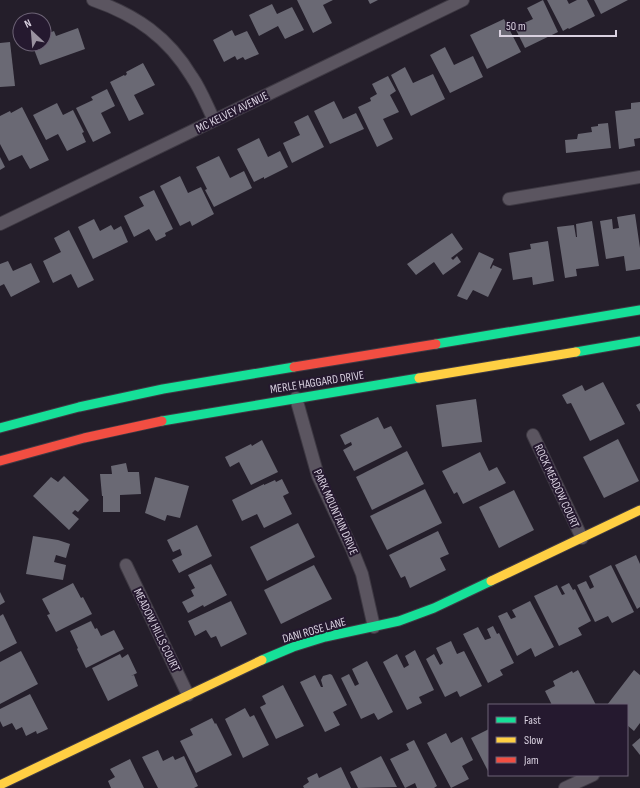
<svg xmlns="http://www.w3.org/2000/svg" width="640" height="788" font-family="'Sofia Sans Condensed',sans-serif">
	<rect width="100%" height="100%" fill="#241e2a"/>
	<g fill="#6a6974">
		<path d="M297,0H333L323,5L332,23L313,33Z"/>
		<path d="M368,0H378L370,4Z"/>
		<path d="M543,0L558,32L525,48L516,30L525,25L524,23L533,19L527,8Z"/>
		<path d="M547,0H567L569,4L577,0H587L595,16L569,29L568,28L563,31Z"/>
		<path d="M594,0H628L601,14Z"/>
		<path d="M272,4L277,14L292,7L304,30L285,39L278,26L259,36L249,15Z"/>
		<path d="M504,19L521,52L487,69L470,35Z"/>
		<path d="M47,27L49,33L54,31L56,36L78,28L85,49L40,65L32,44H44V28Z"/>
		<path d="M232,30L235,36L247,31L259,54L245,60L243,57L237,60L235,56L224,62L213,40Z"/>
		<path d="M10,42L15,86L0,87V43Z"/>
		<path d="M445,47L454,65L473,56L483,77L450,93L430,55Z"/>
		<path d="M143,63L155,85L134,95L144,114L129,121L110,82L124,75L125,76L127,74L126,72Z"/>
		<path d="M405,67L413,83L433,74L445,99L411,116L391,75Z"/>
		<path d="M388,76L396,91L390,95L399,112L383,119L393,139L377,147L358,107L371,101L370,98L377,94L372,84Z"/>
		<path d="M107,89L115,106L101,113L111,133L93,142L76,108L93,100L91,97Z"/>
		<path d="M334,101L343,119L356,113L364,129L330,144L314,111Z"/>
		<path d="M640,102V138L634,139L635,146L619,149L615,111L631,109V103Z"/>
		<path d="M57,103L63,115L73,110L84,132L82,133L86,142L67,151L58,134L46,140L33,115Z"/>
		<path d="M22,107L49,160L30,169L22,155L9,161L0,144V116L10,111L11,113Z"/>
		<path d="M308,115L324,147L292,163L283,143L300,135L294,122Z"/>
		<path d="M608,123L611,148L566,153L565,140L577,139L578,134L592,132L591,127L598,126V124Z"/>
		<path d="M259,138L268,157L280,151L288,167L264,179V177L254,182L237,149Z"/>
		<path d="M219,156L230,178L244,171L252,188L214,207L205,190L207,189L196,167Z"/>
		<path d="M0,157L5,167L0,170Z"/>
		<path d="M180,176L188,193L201,187L214,214L192,226L190,221L180,226L160,186Z"/>
		<path d="M154,190L173,229L165,233L166,236L156,241L149,229L134,237L124,216L144,206L139,197Z"/>
		<path d="M635,214L640,248V269L626,271L624,256L606,259L600,221L612,219L613,229L619,228L617,217Z"/>
		<path d="M94,219L100,231L111,225L114,230L121,226L128,242L93,259L78,227Z"/>
		<path d="M592,221L599,266L576,269L577,276L565,278L557,227L574,225L576,237H577L576,224Z"/>
		<path d="M69,230L94,280L78,288L71,274L53,283L43,261L61,252L54,238Z"/>
		<path d="M452,233L463,249L451,258L453,260L457,256L461,262L443,275L434,262L416,275L407,264Z"/>
		<path d="M548,241L554,281L533,285L532,277L513,280L509,253L531,249L530,244Z"/>
		<path d="M479,252L494,259L490,268L491,269L493,265L502,269L488,297L473,290L467,300L457,296Z"/>
		<path d="M8,261L13,271L31,263L40,282L11,297L4,284L0,286V264Z"/>
		<path d="M603,382L625,424L590,441L571,403L567,404L562,395L582,385L585,391Z"/>
		<path d="M476,399L482,442L442,447L436,405Z"/>
		<path d="M640,403V412L636,405Z"/>
		<path d="M378,417L384,429L391,426L402,447L354,471L343,450L352,445L351,442L345,445L340,435Z"/>
		<path d="M618,439L639,481L604,498L583,457Z"/>
		<path d="M262,440L278,472L251,485L239,462L230,467L225,457L251,444L252,446Z"/>
		<path d="M407,451L424,484L372,510L356,477Z"/>
		<path d="M480,452L489,471L497,467L506,483L463,504L457,492L454,494L442,471Z"/>
		<path d="M126,463L128,472H139L141,494L120,495V512H103V496H102L100,474H112L111,466Z"/>
		<path d="M64,476L89,500L78,512L75,510L72,513L79,519L69,530L33,496L51,477L58,482Z"/>
		<path d="M155,477L189,486L180,518L167,515L165,521L145,513Z"/>
		<path d="M282,479L289,493L283,496L292,514L264,528L257,514L242,521L232,500L264,484V485L275,480L276,482Z"/>
		<path d="M425,489L442,523L387,550L370,516Z"/>
		<path d="M514,490L534,530L499,548L479,507Z"/>
		<path d="M298,523L315,557L267,581L250,547Z"/>
		<path d="M197,525L212,556L179,573L172,560L182,555L180,549L173,552L167,540Z"/>
		<path d="M438,531L449,554L440,558L446,570L410,588L405,576L401,578L389,555Z"/>
		<path d="M33,536L58,540L70,544L66,558L56,555L54,562L66,565L63,580L26,574Z"/>
		<path d="M636,555L640,564V607L637,609L615,565Z"/>
		<path d="M211,564L227,595L204,607L203,605L188,613L182,602L194,596L191,590L195,588L188,575Z"/>
		<path d="M314,565L332,599L281,624L264,590Z"/>
		<path d="M611,565L634,612L612,623L608,616L595,622L577,585L586,581L590,589L594,587L589,576Z"/>
		<path d="M73,583L81,598L83,597L92,614L56,632L47,615L50,614L42,599Z"/>
		<path d="M569,583L573,590L575,589L591,621L578,628L582,635L559,646L534,596L557,585L562,595L565,594L561,587Z"/>
		<path d="M0,592L5,602L0,605Z"/>
		<path d="M231,601L247,634L221,647L216,636L211,638L206,630L195,636L188,621Z"/>
		<path d="M530,601L554,647L535,657L531,648L517,656L498,616L507,612L511,619L516,617L512,610Z"/>
		<path d="M3,614L17,643L0,652V616Z"/>
		<path d="M91,621L95,629L97,628L101,636L114,630L124,649L86,668L77,649L78,648L70,631Z"/>
		<path d="M493,626L497,634L499,633L514,663L500,670L503,675L488,683L463,634L478,627L485,640L491,638L487,629Z"/>
		<path d="M451,641L457,654L464,651L482,686L460,697L457,691L445,697L426,659L434,654L440,665L443,663L436,648Z"/>
		<path d="M415,650L434,690L419,697L422,703L407,710L383,662L397,654L404,668L409,665L405,656Z"/>
		<path d="M21,651L38,684L0,704V662Z"/>
		<path d="M120,654L122,658L128,654L137,673L131,676L134,675L138,686L108,701L92,668Z"/>
		<path d="M367,661L393,712L378,720L374,713L361,719L341,678L349,674L355,686L359,684L352,669Z"/>
		<path d="M578,670L596,705H552L545,691L555,686L553,681L572,671L573,673Z"/>
		<path d="M634,670L640,675V723L634,731L627,725V705H607Z"/>
		<path d="M330,674L332,675L347,705L333,712L340,725L325,732L300,682L315,675L321,687H323L321,680L323,676Z"/>
		<path d="M283,685L304,726L276,739L260,707L266,704L262,696Z"/>
		<path d="M30,694L48,729L37,734L36,731L26,736L22,727L16,730L12,723L3,727L0,721V709Z"/>
		<path d="M245,708L250,717L254,715L269,745L243,758L225,719Z"/>
		<path d="M212,718L215,724L216,723L232,755L196,773L180,741L193,735L190,729Z"/>
		<path d="M489,729V771H488L471,738Z"/>
		<path d="M446,733L451,743L462,737L473,760L462,766L469,779L451,788L427,743Z"/>
		<path d="M640,738V755L632,745Z"/>
		<path d="M414,740L437,786L434,788H417L415,783L405,788L390,759L409,750L406,744Z"/>
		<path d="M158,750L163,761L173,756L175,760L184,756L198,786L194,788H158L142,757Z"/>
		<path d="M381,756L397,787L358,788L350,772Z"/>
		<path d="M130,759L144,788H111L108,781L115,777L110,769Z"/>
		<path d="M341,767L351,788H304L303,786L309,782L307,778L317,773L319,778Z"/>
	</g>
	<g fill="none" stroke-linecap="round" stroke-linejoin="round">
		<g stroke="#3e3943" stroke-width="14">
			<g id="street">
				<path d="M93,0C136,15 168,37 192,77C201,90 207,106 214,120"/>
				<path d="M509,199L640,177"/>
				<path d="M0,224L463,0"/>
				<path d="M296,398L318,476L352,549L362,574L374,627"/>
				<path d="M533,435L582,538"/>
				<path d="M126,565L188,695"/>
				<path d="M565,788L593,775"/>
			</g>
		</g>
		<g stroke="#3e3943" stroke-width="11">
			<g id="fast">
				<path d="M436,344L640,310"/>
				<path d="M576,352L640,341"/>
				<path d="M162,421L419,378"/>
				<path d="M0,428L79,407L163,389L294,367"/>
				<path d="M262,660L293,647L325,637L399,621L434,608L491,581"/>
			</g>
		</g>
		<g stroke="#3e3943" stroke-width="11">
			<g id="slow">
				<path d="M419,378L576,352"/>
				<path d="M491,581L640,510"/>
				<path d="M0,785L262,660"/>
			</g>
		</g>
		<g stroke="#3e3943" stroke-width="11">
			<g id="jam">
				<path d="M294,367L436,344"/>
				<path d="M0,461L84,438L162,421"/>
			</g>
		</g>
		<use href="#street" stroke="#5b5560" stroke-width="12"/>
		<use href="#fast" stroke="#16e098" stroke-width="9"/>
		<use href="#slow" stroke="#ffcf43" stroke-width="9"/>
		<use href="#jam" stroke="#f24e42" stroke-width="9"/>
	</g>
	<g text-anchor="middle" stroke-width="4" stroke-linejoin="round" paint-order="stroke">
		<g font-size="12" fill="#d9d1e0" stroke="#25192f">
			<text transform="translate(232 112) rotate(-26)" y="4">MC KELVEY AVENUE</text>
			<text transform="translate(317 382) rotate(-9)" y="4">MERLE HAGGARD DRIVE</text>
			<text transform="translate(557 486) rotate(65)" y="4">ROCK MEADOW COURT</text>
			<text transform="translate(336 512) rotate(66)" y="4">PARK MOUNTAIN DRIVE</text>
			<text transform="translate(157 630) rotate(64)" y="4">MEADOW HILLS COURT</text>
			<text transform="translate(314 630) rotate(-16)" y="4">DANI ROSE LANE</text>
		</g>
	</g>
	<rect x="488" y="704" width="140" height="72" fill="#25192f" stroke="#6d6376"/>
	<rect x="496" y="717" width="20" height="6" fill="#16e098" stroke="#6d6376"/>
	<text x="524" y="724" font-size="12" fill="#d9d1e0">Fast</text>
	<rect x="496" y="737" width="20" height="6" fill="#ffcf43" stroke="#6d6376"/>
	<text x="524" y="744" font-size="12" fill="#d9d1e0">Slow</text>
	<rect x="496" y="757" width="20" height="6" fill="#f24e42" stroke="#6d6376"/>
	<text x="524" y="764" font-size="12" fill="#d9d1e0">Jam</text>
	<g transform="translate(32 32) rotate(334)"><circle r="19" fill="#25192f" stroke="#6d6376"/>
	<path d="M0-3L7 15L0 10L-7 15Z" fill="#9a92a0"/>
	<text y="-6" font-size="11" font-weight="bold" text-anchor="middle" fill="#d9d1e0">N</text>
	</g>
	<path d="M500 30v6h116v-6" fill="none" stroke="#d9d1e0" stroke-width="2"/>
	<text x="506" y="30" font-size="12" fill="#d9d1e0" stroke="#25192f" stroke-width="3" paint-order="stroke">50 m</text>
</svg>
